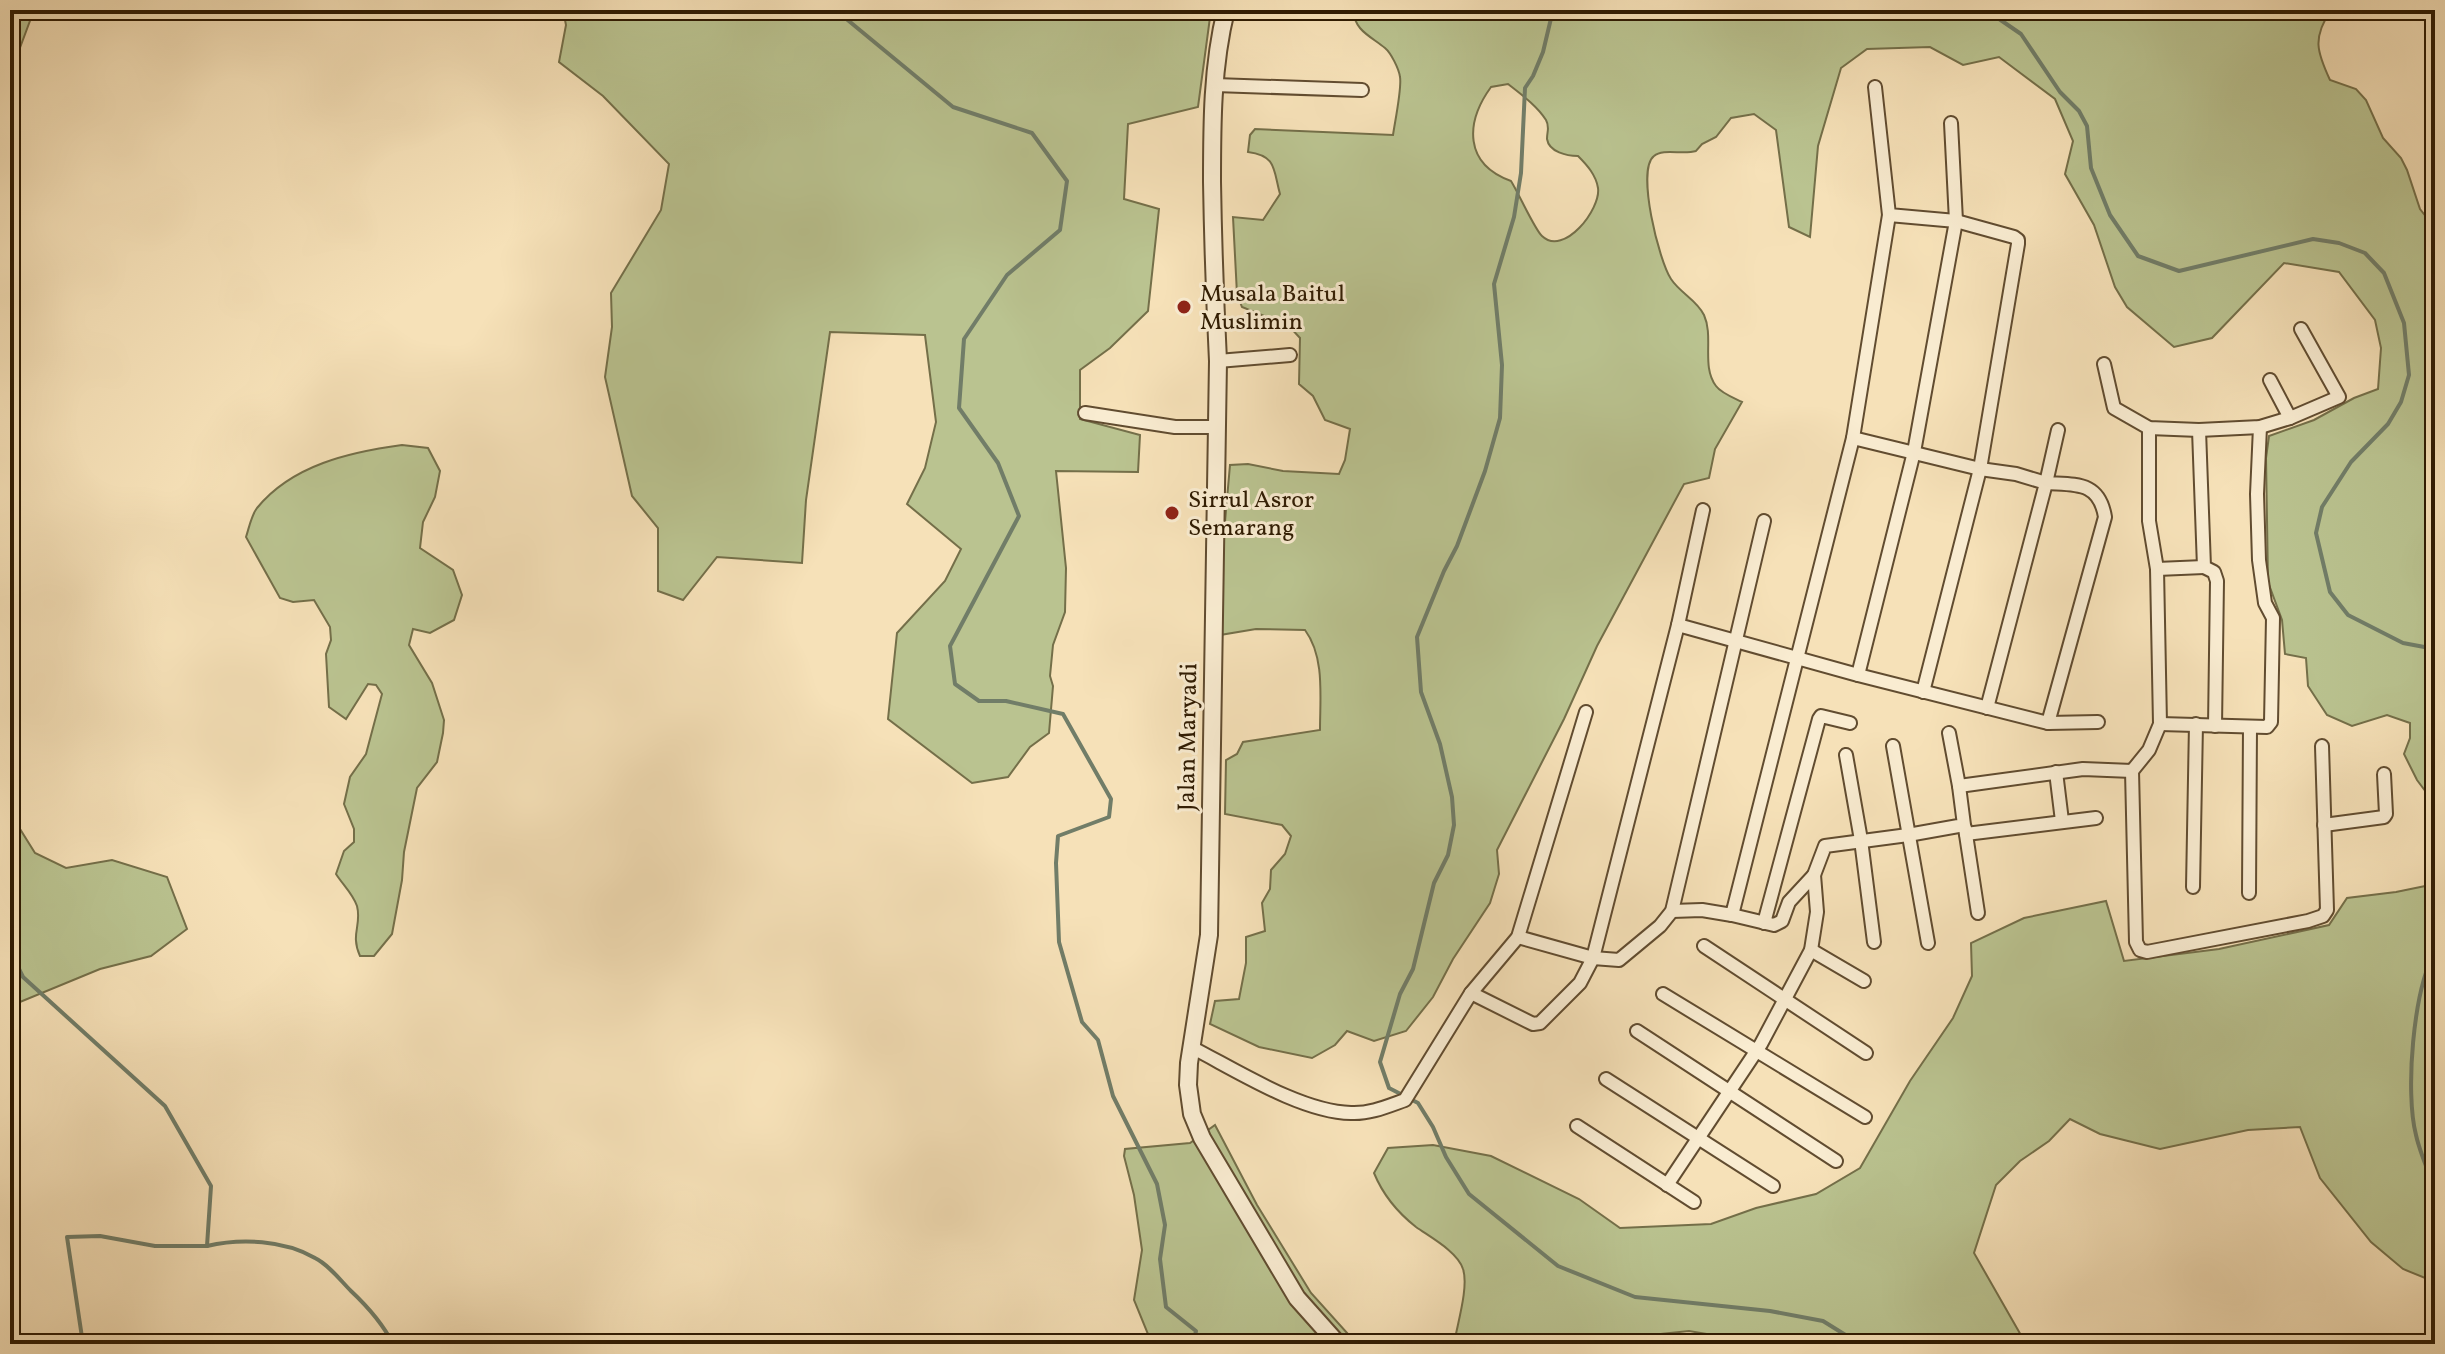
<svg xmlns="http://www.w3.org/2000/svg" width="2445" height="1354" font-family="Vollkorn,serif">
	<rect width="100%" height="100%" fill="#f6e1b8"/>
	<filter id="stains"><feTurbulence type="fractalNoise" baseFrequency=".0025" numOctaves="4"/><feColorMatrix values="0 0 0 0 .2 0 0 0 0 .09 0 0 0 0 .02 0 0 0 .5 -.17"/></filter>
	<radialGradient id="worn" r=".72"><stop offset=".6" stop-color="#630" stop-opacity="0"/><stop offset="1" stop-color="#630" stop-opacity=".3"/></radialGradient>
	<g fill="#bac390" stroke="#746f49" stroke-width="2" fill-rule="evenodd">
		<path d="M10,10H34L18,53H10Z"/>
		<path d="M563,10H1211L1198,107L1128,124L1124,199L1159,209L1148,311L1110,348L1080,370V419L1140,435L1138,472L1056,471L1066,568L1065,612L1053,645L1050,676L1053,686L1049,733L1030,747L1008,777L972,783L888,719L897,633L945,581L961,549L907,504L925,468L936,422L925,335L830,332L806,500L802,563L717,557L683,600L658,591V528L632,496L605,377L612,327L611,293L661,210L669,164L603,96L559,62L566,25Z"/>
		<path d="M1354,10H1515L1518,12L1531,10H2331C2312,38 2317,52 2330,80L2356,89L2366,100L2383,138L2401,158L2407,170L2420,209L2435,228V804L2417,780L2404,754L2410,738V723L2387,715L2352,726L2327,715L2308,686L2306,658L2285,654L2282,620L2268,582L2266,458L2269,436L2314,420L2354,398L2378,389L2381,348L2375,320L2339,272L2284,263L2212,338L2174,347L2127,307L2115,287L2094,225L2065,174L2073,141L2055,99L1999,57L1963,65L1930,47L1867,49L1841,68L1818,146L1810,237L1789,227L1776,130L1754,114L1731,118L1716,137L1702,144L1696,151C1683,155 1663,148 1654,156C1636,170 1659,261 1671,279C1680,293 1697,300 1704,315C1714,337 1701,366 1716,386C1721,393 1734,398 1742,402L1715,449L1709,478L1684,484L1597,646L1564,719L1497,850L1499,874L1490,903L1453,959L1433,997L1406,1031L1374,1041L1347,1031L1335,1045L1312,1058L1259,1047L1210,1024L1215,1001L1239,999L1246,963V937L1265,931L1262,903L1270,889L1271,870L1285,854L1291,836L1282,825L1225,814L1226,760L1237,754L1243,742L1320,730C1320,697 1325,657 1305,630L1256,629L1220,635L1219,590L1230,465L1248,464L1283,471L1339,474L1345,460L1350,429L1325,420L1313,396L1299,384L1300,338L1289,326L1242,307L1237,294L1233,217L1263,220L1280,194C1273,169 1277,156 1248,152L1250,135L1255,129L1393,135C1395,121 1402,88 1400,77C1399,69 1391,53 1385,48C1372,37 1353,30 1354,10ZM1508,84C1522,95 1537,106 1546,120C1550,127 1547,131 1547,139C1549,152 1567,156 1578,156C1587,165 1596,175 1598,188C1601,209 1564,257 1542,236C1535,230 1518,192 1511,181C1464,164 1465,123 1491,87Z"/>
		<path d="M402,445L428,448L440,471L435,497L423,522L420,548L453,570L462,595L454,620L430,633L413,629L409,645L432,683L444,720L443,733L437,762L417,788L404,852L402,880L392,934L374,956H360C350,934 362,925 357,906C353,894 343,885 336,874L344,851L354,842V829L344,804L350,777L366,754L382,694L376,685L368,684L346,719L329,707L326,654L331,640L330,627L314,600L293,602L280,598L246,537C249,528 251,516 257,508C292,465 350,452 402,445Z"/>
		<path d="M10,822L20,829L35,853L66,868L112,860L167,877L187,929L151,956L100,969L20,1002L10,1003Z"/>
		<path d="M2435,884V1282L2403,1269L2371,1242L2320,1178L2300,1127L2248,1130L2160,1149L2100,1134L2070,1119L2049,1141L2020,1161L1996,1185L1974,1253L2026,1344H1766L1689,1331L1565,1344H1454C1457,1325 1469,1287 1463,1269C1458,1252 1430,1237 1416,1227C1397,1212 1383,1195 1374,1173L1388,1148L1433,1145L1491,1156L1579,1199L1620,1228L1711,1224L1756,1208L1816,1194L1860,1168L1910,1081L1953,1018L1972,976L1971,943L2024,918L2106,901L2124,961L2219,949L2329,925L2347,898L2396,892Z"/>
		<path d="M1215,1125L1257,1205L1311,1293L1357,1344H1152L1134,1300L1142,1250L1134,1195L1124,1156L1125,1149L1190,1143Z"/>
	</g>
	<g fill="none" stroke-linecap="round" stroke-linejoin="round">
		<g stroke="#717d68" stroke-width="4">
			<path d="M841,10L844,17L953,107L1032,133L1067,181L1060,230L1007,275L964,339L959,408L998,463L1019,516L950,646L955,684L979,701H1006L1063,714L1111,799L1109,817L1058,836L1056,863L1059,942L1082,1022L1098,1040L1113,1096L1157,1184L1165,1225L1160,1259L1166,1307L1196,1331L1193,1344"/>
			<path d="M1553,10L1543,52L1533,76L1525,88L1521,173L1514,217L1494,284L1502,365L1500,418L1485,471L1457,546L1444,571L1417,637L1421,692L1440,744L1452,797L1454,825L1448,855L1434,883L1413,969L1400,994L1380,1062L1389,1088L1418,1103L1433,1127L1446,1157L1469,1194L1558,1266L1635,1297L1770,1311L1823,1321L1860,1344"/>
			<path d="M1986,10L2021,34L2060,92L2079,111L2087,126L2091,168L2110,215L2138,256L2179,271L2313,239L2339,243L2365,253L2384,273L2404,323L2409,375L2401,402L2388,424L2351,462L2322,507L2316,533L2330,592L2348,615L2403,643L2435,649"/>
			<path d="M10,951L23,977L165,1106L211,1186L207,1246H155L100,1236L67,1237L83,1344"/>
			<path d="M2435,952C2413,990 2405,1093 2416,1135C2420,1153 2428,1171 2435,1188"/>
			<path d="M207,1246C241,1238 284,1240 315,1258C329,1265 340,1280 351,1291C367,1306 383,1324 393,1344"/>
		</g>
		<g stroke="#614c30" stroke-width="16">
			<g id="minor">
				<path d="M1215,85L1362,90"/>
				<path d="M1875,87L1889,215L1956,221L2014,237L2018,240V244L1980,469L1923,692"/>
				<path d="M1218,361L1290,355"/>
				<path d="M2104,364L2114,408L2149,428L2199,430L2260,427L2290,418L2339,397L2301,329"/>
				<path d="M2270,380L2290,418"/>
				<path d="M1085,413L1175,427H1216"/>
				<path d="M2199,430L2204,567L2214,572L2217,581L2215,726"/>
				<path d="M1853,438L1980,469L2016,474L2046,483L1987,708"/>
				<path d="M2157,569L2204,567"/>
				<path d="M1678,625L1703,510"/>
				<path d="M1858,675L1914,452L1956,221L1951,123"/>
				<path d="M2048,723L2098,722"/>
				<path d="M2160,724L2267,727L2271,722L2273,618L2265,603L2259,560L2257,494L2260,427"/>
				<path d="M1893,746L1928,943"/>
				<path d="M1846,755L1861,840L1874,942"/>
				<path d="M2132,771L2136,942L2140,950L2147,952L2308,921L2323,916L2327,910L2322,746"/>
				<path d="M2056,772L2062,821"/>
				<path d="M1959,786L2083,769L2132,771L2149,750L2160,724L2157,569L2149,521V428"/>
				<path d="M2324,825L2384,817L2386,814L2384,774"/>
				<path d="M1965,828L1978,913"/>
				<path d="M1966,834L2096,818"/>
				<path d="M2193,887L2196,724"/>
				<path d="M2249,893L2250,727"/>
				<path d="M1672,911L1702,910L1732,915L1853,438L1889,215"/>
				<path d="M1732,915L1774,925L1782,921L1789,902L1814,875L1825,846L1908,835L1964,825L1959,786L1949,733"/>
				<path d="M1764,923L1819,719L1821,716L1850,723"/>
				<path d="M1518,937L1593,958L1619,960L1660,926L1672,911L1764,521"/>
				<path d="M1704,946L1866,1053"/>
				<path d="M1811,950L1864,981"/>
				<path d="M1471,993L1533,1024L1540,1023L1580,983L1593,958L1678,625L1858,675L2048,723L2105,517C2099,481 2076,485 2046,483L2058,430"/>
				<path d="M1663,994L1865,1117"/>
				<path d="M1637,1031L1836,1161"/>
				<path d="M1191,1047C1236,1070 1301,1112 1351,1113C1370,1114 1388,1106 1405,1100L1471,993L1518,937L1586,712"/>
				<path d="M1606,1079L1773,1186"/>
				<path d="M1577,1126L1694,1202"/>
				<path d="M1667,1185L1761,1044L1811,950L1817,912L1814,875"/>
			</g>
		</g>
		<g stroke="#614c30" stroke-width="20">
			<path id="tertiary" d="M1226,10C1212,66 1212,125 1212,182C1213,242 1215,301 1218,361L1209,935L1189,1063L1188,1085L1192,1114L1202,1138L1297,1298L1338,1344"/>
		</g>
		<use href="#minor" stroke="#f9ecd1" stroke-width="12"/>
		<use href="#tertiary" stroke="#f9ecd1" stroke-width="16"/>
	</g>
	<g fill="#8f2418" stroke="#f9ecd1" stroke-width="3">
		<circle cx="1184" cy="307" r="8"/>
		<circle cx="1172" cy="513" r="8"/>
	</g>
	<g text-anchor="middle" stroke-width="6" stroke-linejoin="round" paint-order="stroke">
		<g font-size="24" fill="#2f1b02" stroke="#f9ecd1" text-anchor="start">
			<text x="1200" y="301">Musala Baitul<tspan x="1200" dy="28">Muslimin</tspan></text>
			<text x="1188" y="507">Sirrul Asror<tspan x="1188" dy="28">Semarang</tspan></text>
		</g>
		<g font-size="24" fill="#2f1b02" stroke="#f9ecd1">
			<text transform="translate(1187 737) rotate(-89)" y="8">Jalan Maryadi</text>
		</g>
	</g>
	<rect width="2445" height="1354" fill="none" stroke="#f6e1b8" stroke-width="40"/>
	<rect x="12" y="12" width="2421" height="1330" fill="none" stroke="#2f1b02" stroke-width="4"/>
	<rect x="20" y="20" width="2405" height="1314" fill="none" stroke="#2f1b02" stroke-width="2"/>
	<rect width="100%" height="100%" filter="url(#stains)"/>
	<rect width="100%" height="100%" fill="url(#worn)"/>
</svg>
